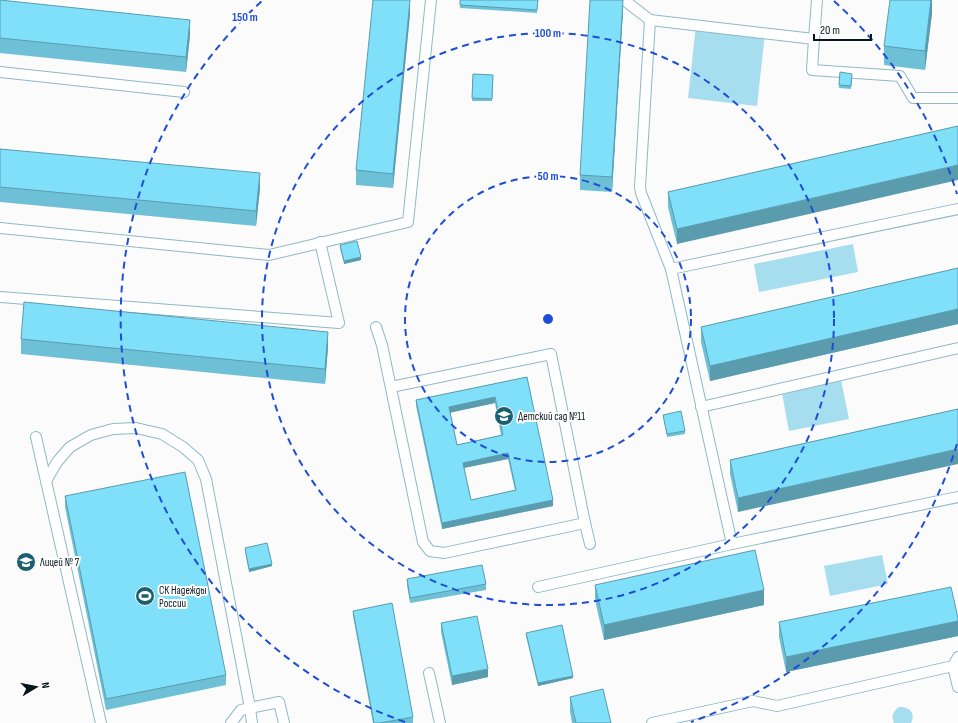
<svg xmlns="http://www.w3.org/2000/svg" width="958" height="723" font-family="'Sofia Sans Condensed',sans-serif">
	<rect width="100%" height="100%" fill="#fbfbfb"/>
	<g fill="#a6deef">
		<path d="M696,25L765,33L757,106L688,98Z"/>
		<path d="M853,244L858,272L759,292L754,264Z"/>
		<path d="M840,375L849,419L789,431L781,388Z"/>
		<path d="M882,555L888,584L830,596L824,566Z"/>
		<path d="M899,707C909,706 916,713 911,723H894C891,716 893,711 899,707Z"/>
	</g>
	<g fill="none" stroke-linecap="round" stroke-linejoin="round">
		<g stroke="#8eb9c6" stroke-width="12">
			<g id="service">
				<path d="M624,0L650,20L814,39L812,70L900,76L913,98H958"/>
				<path d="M650,20L640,187L641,193L671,269"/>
				<path d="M814,39L817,0"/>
				<path d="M0,72L184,92"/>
				<path d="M958,209L671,269L732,544L958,497"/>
				<path d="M0,228L269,255L408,222L431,0"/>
				<path d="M0,297L339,323L320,242"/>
				<path d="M376,327L382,345L423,542L430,551L444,553L585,523L551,354L391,387"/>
				<path d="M701,407L958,348"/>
				<path d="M36,437L101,723"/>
				<path d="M46,481L57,462L70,447L91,435L113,429L136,428L162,434L183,447L198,460L206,479L250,708L241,710L231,723"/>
				<path d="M585,523L590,544"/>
				<path d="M538,587L732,544"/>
				<path d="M953,666L958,687"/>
				<path d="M429,673L440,723"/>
				<path d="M252,723L250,708L279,702L284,723"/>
				<path d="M652,723L753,701L777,706L953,666L958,657"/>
			</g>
		</g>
		<use href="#service" stroke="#fff" stroke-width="10"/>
	</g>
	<g fill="#6ec0d6" fill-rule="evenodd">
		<path d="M0,0L190,35L186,72L0,53Z"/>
		<path d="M460,0H538L537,13L460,8Z"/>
		<path d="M932,0V13L925,70L884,65V46Z"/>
		<path d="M623,10L612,192L580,190V175Z"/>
		<path d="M410,14L393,188L356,185V170Z"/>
		<path d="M840,72L852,77L851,89L839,88Z"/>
		<path d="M473,74L493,75L492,101H472Z"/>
		<path d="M958,126L677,244L668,207V192Z"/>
		<path d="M0,149L260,188L256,226L0,202Z"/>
		<path d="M340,245L361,260L344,264L340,248Z"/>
		<path d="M958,268V324L710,381L701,342V327Z"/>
		<path d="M21,339L328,347L325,384L21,354Z"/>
		<path d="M527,377L553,506L442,529L416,406V400ZM495,403L501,435L457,445L450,412ZM508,459L515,490L471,500L464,468Z"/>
		<path d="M958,409L738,512L730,474V460Z"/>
		<path d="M663,415L685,431V434L667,437Z"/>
		<path d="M65,496L226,675V685L106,710L65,507Z"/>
		<path d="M245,548L272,566L249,572L245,551Z"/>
		<path d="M407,579L486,584V590L410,603L407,585Z"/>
		<path d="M595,585L764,605L604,640L595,600Z"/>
		<path d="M353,611L413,717V723H373L353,616Z"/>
		<path d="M958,618V636L786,672L779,637V622Z"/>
		<path d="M441,623L488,677L452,685L441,632Z"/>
		<path d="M526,633L573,678L538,686L526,636Z"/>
		<path d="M570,697L611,723H572L570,712Z"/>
	</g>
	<g fill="#5a9cae">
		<path d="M410,0V14L393,188V174Z"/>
		<path d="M623,0V10L612,192V177Z"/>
		<path d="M931,0H932V13L925,70V51Z"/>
		<path d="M190,20V35L186,72V57Z"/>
		<path d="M958,165V180L677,244V229Z"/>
		<path d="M260,173V188L256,226V211Z"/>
		<path d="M361,257V260L344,264V261Z"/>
		<path d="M958,309V324L710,381V366Z"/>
		<path d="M328,332V347L325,384V369Z"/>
		<path d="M495,397V403L449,413V407Z"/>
		<path d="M958,449V464L738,512V498Z"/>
		<path d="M508,453V459L463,468V463Z"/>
		<path d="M553,500V506L442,529V523Z"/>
		<path d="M272,564V566L249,572V569Z"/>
		<path d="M764,590V605L604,640V625Z"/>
		<path d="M958,621V636L786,672V657Z"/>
		<path d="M488,669V677L452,685V676Z"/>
		<path d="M573,676V678L538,686V683Z"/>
	</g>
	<g fill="#80dff9" stroke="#5a9cae" fill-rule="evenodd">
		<path d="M0,0L190,20L186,57L0,38Z"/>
		<path d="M373,0H410L393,174L356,170Z"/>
		<path d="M460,0H538L537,10L460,5Z"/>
		<path d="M590,0H623L612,177L580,175Z"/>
		<path d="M890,0H931L925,51L884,46Z"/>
		<path d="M840,72L852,74L851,86L839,85Z"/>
		<path d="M473,74L493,75L492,99L472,98Z"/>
		<path d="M958,126V165L677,229L668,192Z"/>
		<path d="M0,149L260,173L256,211L0,187Z"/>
		<path d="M357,241L361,257L344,261L340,245Z"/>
		<path d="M958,268V309L710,366L701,327Z"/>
		<path d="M24,302L328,332L325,369L21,339Z"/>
		<path d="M527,377L553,500L442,523L416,400ZM495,397L503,435L457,445L449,407ZM508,453L516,490L471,500L463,463Z"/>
		<path d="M958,409V449L738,498L730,460Z"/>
		<path d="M681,411L685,431L667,434L663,415Z"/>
		<path d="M185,472L226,675L106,699L65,496Z"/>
		<path d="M267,543L272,564L249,569L245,548Z"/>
		<path d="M755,550L764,590L604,625L595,585Z"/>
		<path d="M482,565L486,584L410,598L407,579Z"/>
		<path d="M951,587L958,618V621L786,657L779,622Z"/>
		<path d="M392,603L413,717L380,723H374L353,611Z"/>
		<path d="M477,616L488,669L452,676L441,623Z"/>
		<path d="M562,625L573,676L538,683L526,633Z"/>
		<path d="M603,689L611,723H576L570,697Z"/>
	</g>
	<g fill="none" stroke="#1d4ed8" stroke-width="2" stroke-dasharray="7 5">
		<circle cx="548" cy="319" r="143"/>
		<circle cx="548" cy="319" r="286"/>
		<path d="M957 444A428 428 0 0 1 691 722M405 722A428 428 0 0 1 262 1M834 1A428 428 0 0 1 957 194"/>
	</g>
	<defs>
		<g id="school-disc" transform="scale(1)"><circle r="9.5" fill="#1a6071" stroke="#fff"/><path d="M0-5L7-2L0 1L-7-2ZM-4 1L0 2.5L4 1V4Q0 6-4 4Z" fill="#fff"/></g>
		<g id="stadium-disc" transform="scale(1)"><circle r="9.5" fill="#1a6071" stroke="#fff"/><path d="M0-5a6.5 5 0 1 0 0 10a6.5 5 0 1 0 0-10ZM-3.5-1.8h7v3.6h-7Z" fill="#fff"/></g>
	</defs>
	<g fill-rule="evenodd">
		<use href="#school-disc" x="504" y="416"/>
		<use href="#school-disc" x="26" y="562"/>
		<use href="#stadium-disc" x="145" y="596"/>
	</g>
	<g text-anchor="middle" stroke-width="4" stroke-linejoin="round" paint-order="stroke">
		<g font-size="11" fill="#06171b" stroke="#fff" text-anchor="start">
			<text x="518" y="420">Детский сад №11</text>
			<text x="40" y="566">Лицей № 7</text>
			<text x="159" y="594">СК Надежды<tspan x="159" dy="13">России</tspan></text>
		</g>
	</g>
	<circle cx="548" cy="319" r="6" fill="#1d4ed8" stroke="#fff" stroke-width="2"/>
	<g font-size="12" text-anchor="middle" font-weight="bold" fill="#1d4ed8" stroke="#fff" stroke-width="4" stroke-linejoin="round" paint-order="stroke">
		<text x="245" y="21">150 m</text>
		<text x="548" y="37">100 m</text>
		<text x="548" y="180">50 m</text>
	</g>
	<g transform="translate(36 687) rotate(80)" stroke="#ffffff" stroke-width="3" paint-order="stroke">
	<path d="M0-3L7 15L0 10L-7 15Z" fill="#06171b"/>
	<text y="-6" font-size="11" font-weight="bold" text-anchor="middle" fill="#06171b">N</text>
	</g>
	<path d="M814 34v6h57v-6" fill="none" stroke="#06171b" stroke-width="2"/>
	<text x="820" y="34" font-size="12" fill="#06171b" stroke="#ffffff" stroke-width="3" paint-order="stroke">20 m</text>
</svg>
